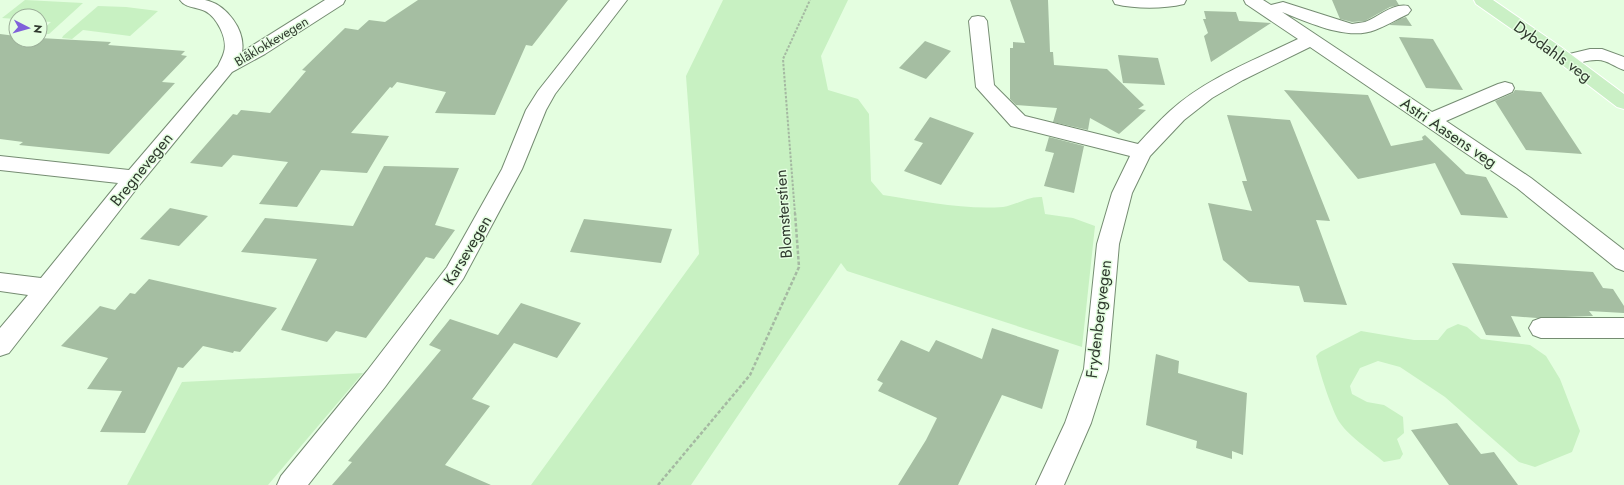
<svg xmlns="http://www.w3.org/2000/svg" width="1624" height="485" font-family="Jost,sans-serif">
	<rect width="100%" height="100%" fill="#e4fee0"/>
	<g fill="#c8f1c2">
		<path d="M25,0L83,3L49,34H40V32L51,22L40,21V16H16V19L2,18Z"/>
		<path d="M723,0H848L821,56L828,90L858,99L869,114L871,181L883,195C922,201 964,210 1003,207C1017,205 1028,196 1042,197L1045,214L1073,218L1095,226L1082,347L847,271L841,263L691,485H531L699,254L686,76Z"/>
		<path d="M98,6L126,7L158,11L130,36L83,30L72,39L62,38L63,36Z"/>
		<path d="M1458,324L1467,327L1481,339L1530,345L1546,356L1560,379L1580,431L1572,452L1535,467L1519,462L1445,397L1400,367L1378,361L1360,368L1350,386L1352,394L1367,402L1384,405L1403,417L1404,433L1397,439L1403,454L1400,459L1384,462C1370,450 1347,435 1338,420C1330,404 1320,374 1316,356L1320,352L1361,331L1414,340H1438L1447,329Z"/>
		<path d="M363,373L268,485H127L182,382Z"/>
	</g>
	<g fill="#a5bea2">
		<path d="M418,0H568L532,46L526,45L495,115L435,113L446,92L397,82L392,88L390,87L351,133L389,136L367,173L321,170L297,207L259,204L288,162L233,155L222,167L190,163L233,114L237,115L241,110L270,113L306,71L302,70L345,28L358,30L369,20L385,22Z"/>
		<path d="M1010,0H1048L1050,52H1053L1054,65L1107,69L1144,105L1138,109L1146,110L1119,134L1090,118L1088,130L1053,122L1057,108L1016,105L1010,99V48H1013V42L1025,43Z"/>
		<path d="M1332,0H1396L1399,5L1390,7L1365,21L1352,22L1340,19Z"/>
		<path d="M1204,11L1236,12L1239,21L1271,23L1211,62L1204,36L1208,33L1203,19H1206Z"/>
		<path d="M1406,17L1412,26L1389,25L1400,19Z"/>
		<path d="M0,34L16,36V40H40V38L111,42L108,45L185,51L181,55L187,56L162,82L175,83L109,154L19,145L23,142L0,139Z"/>
		<path d="M1399,37L1433,39L1463,90L1426,88Z"/>
		<path d="M925,41L951,51L926,79L899,68Z"/>
		<path d="M1118,55L1158,58L1165,85L1123,83Z"/>
		<path d="M1284,90L1368,95L1391,146L1423,140L1422,137L1425,135L1466,174L1486,177L1508,218L1461,215L1435,163L1358,179Z"/>
		<path d="M1515,90L1541,92L1582,154L1526,150L1495,101L1513,93Z"/>
		<path d="M1227,115L1290,120L1330,221L1316,220L1347,305L1304,302L1299,286L1249,282L1223,260L1208,203L1252,211L1242,181H1247Z"/>
		<path d="M930,117L974,133L941,185L904,171L923,143L914,140Z"/>
		<path d="M1049,137L1084,146L1074,193L1044,186L1054,153L1045,151Z"/>
		<path d="M384,166L459,168L435,225L455,230L434,259L426,257L366,338L336,331L327,342L281,330L317,259L241,252L265,218L353,226Z"/>
		<path d="M170,208L208,216L179,246L140,239Z"/>
		<path d="M584,219L672,229L661,263L570,252Z"/>
		<path d="M1452,263L1593,272L1603,288L1613,289L1624,306V313L1589,311L1593,316L1537,318L1511,316L1521,337L1486,335Z"/>
		<path d="M149,279L277,308L240,352L234,351L233,353L203,346L183,368L178,367L145,433L100,432L122,391L87,389L108,358L61,346L100,306L115,310L130,293L135,294Z"/>
		<path d="M521,303L581,323L557,358L514,343L472,399L490,406L445,465L491,485H332L352,462L348,461L441,350L429,345L450,319L498,335Z"/>
		<path d="M992,328L1059,350L1042,409L1002,395L958,485H898L926,440L937,418L878,391L883,383L877,380L901,340L929,352L936,340L982,359Z"/>
		<path d="M1156,354L1179,361L1178,373L1247,393L1243,455L1232,451V459L1196,448L1197,441L1146,425Z"/>
		<path d="M1457,423L1481,454L1494,452L1518,485H1449L1411,430Z"/>
	</g>
	<g fill="none" stroke-linecap="round" stroke-linejoin="round">
		<g stroke="#758c72" stroke-width="2">
			<g id="minor">
				<path d="M180,0C188,0 197,0 205,0C226,4 246,30 242,52L325,0H345L343,4L265,54L232,72L141,183L9,353L0,356V328L28,295L0,291V273L41,278L118,183L0,170V156L129,170L218,66C220,61 223,57 224,52C228,39 217,17 205,11C197,7 185,8 180,0Z"/>
				<path d="M610,0H627L555,94L546,110L522,169L463,279L385,387L308,485H277L281,476L367,371L447,267L502,169L526,110L538,91Z"/>
				<path d="M1113,0H1186L1184,4C1163,9 1136,9 1115,4Z"/>
				<path d="M1244,0H1263L1271,5L1283,2L1352,24C1356,23 1361,23 1365,22C1379,17 1392,3 1408,6L1411,10L1408,14C1397,19 1386,26 1375,30C1347,41 1308,22 1282,12L1432,112L1498,84L1505,82L1512,84L1514,88L1512,92L1446,121L1531,178L1624,250V271L1616,268L1517,188L1310,47L1243,80L1212,98L1184,120L1150,156L1132,193L1119,244L1108,369L1091,423L1064,485H1036L1065,423L1084,369L1097,244L1112,193L1130,156L1011,126L976,87L969,21L972,17L978,16L984,17L987,21L994,85L1025,116L1138,144C1148,133 1159,121 1170,111C1206,78 1255,60 1298,39L1246,4Z"/>
				<path d="M1590,49H1602L1624,57V70C1615,67 1607,60 1598,60C1585,59 1573,67 1561,64L1558,60L1561,56Z"/>
				<path d="M1541,318H1624V338H1541L1533,335L1529,328L1533,321Z"/>
			</g>
		</g>
		<g stroke="#fff" stroke-width="2">
			<path id="major" d="M1474,0H1493L1561,47L1624,94V109L1617,107L1549,55L1476,4Z"/>
		</g>
		<path stroke="#a5b9a2" stroke-width="2" stroke-dasharray="2.5 1.5" stroke-linecap="butt" d="M795,214L783,59L810,0"/>
		<path stroke="#a5b9a2" stroke-width="2.5" stroke-dasharray="3.5 2" stroke-linecap="butt" d="M658,485L750,375L799,267L795,213"/>
		<use href="#minor" fill="#fff" fill-rule="evenodd"/>
		<use href="#major" fill="#caf0c5" fill-rule="evenodd"/>
	</g>
	<g text-anchor="middle" stroke-width="3" stroke-linejoin="round" paint-order="stroke">
		<g font-size="13" fill="#2f392e" stroke="#e4fee0">
			<text transform="translate(271 41) rotate(-31)" y="5">Blåklokkevegen</text>
		</g>
		<g font-size="16" fill="#2f392e" stroke="#e4fee0">
			<text transform="translate(1553 51) rotate(36)" y="6">Dybdahls veg</text>
			<text transform="translate(1449 132) rotate(34)" y="6">Astri Aasens veg</text>
			<text transform="translate(141 169) rotate(-51)" y="6">Bregnevegen</text>
			<text transform="translate(783 214) rotate(-94)" y="6">Blomsterstien</text>
			<text transform="translate(467 250) rotate(-59)" y="6">Karsevegen</text>
			<text transform="translate(1098 319) rotate(-83)" y="6">Frydenbergvegen</text>
		</g>
	</g>
	<g transform="translate(28 28) rotate(96)"><circle r="19" fill="#e4fee0" stroke="#9caf99"/>
	<path d="M0-3L7 15L0 10L-7 15Z" fill="#7f60da"/>
	<text y="-6" font-size="11" font-weight="bold" text-anchor="middle" fill="#2f392e">N</text>
	</g>
</svg>
